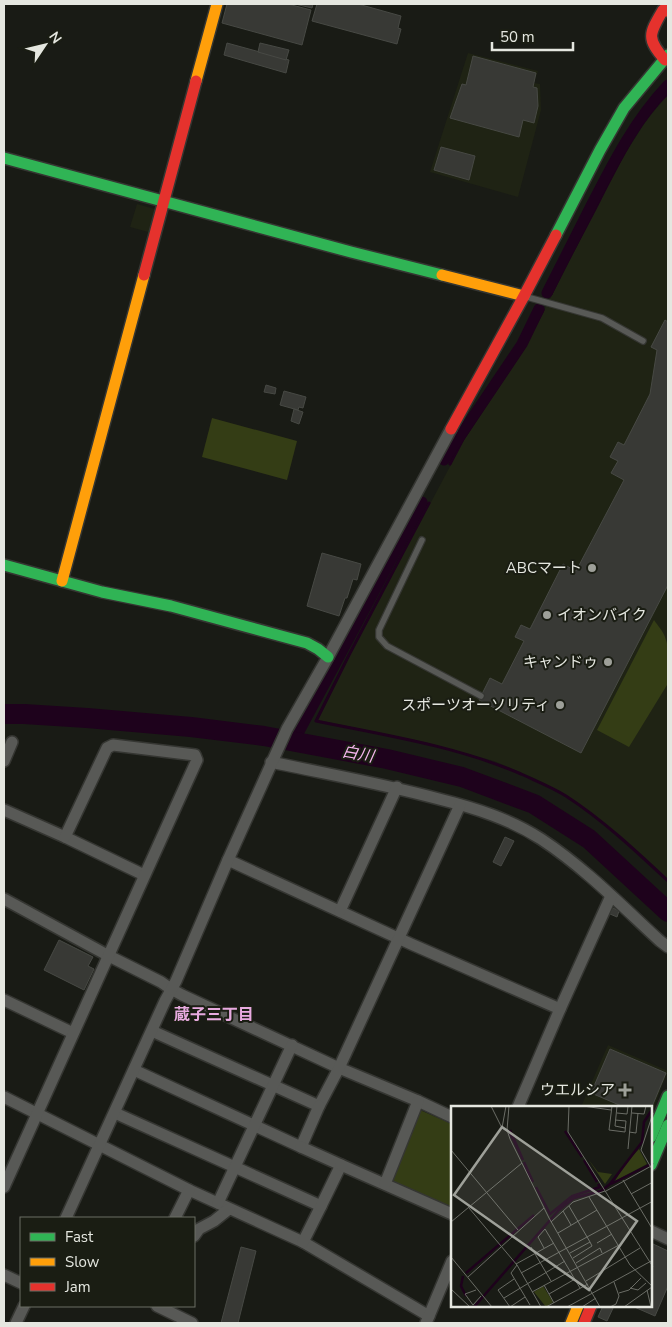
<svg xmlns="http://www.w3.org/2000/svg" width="672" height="1327" font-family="'Nunito Sans','Noto Sans JP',sans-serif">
	<rect width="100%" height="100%" fill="#191b15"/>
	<g fill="#1f2314">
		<path d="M468,53L538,71L534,83L540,84L541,110L518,197L430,172Z"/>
		<path d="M668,95V879L642,855L600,820L566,795L534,778L494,761L424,742L318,720L350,655L464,440L523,351L622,159L644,124L655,110Z"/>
		<path d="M137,204L158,210L152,233L130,227Z"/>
		<path d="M608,1045L668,1071L651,1114V1107H581Z"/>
	</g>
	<g fill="#343d15">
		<path d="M212,418L297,441L287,480L202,457Z"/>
		<path d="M654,620C658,626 663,631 665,637C670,649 670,673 667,685L629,747L597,730Z"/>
		<path d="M420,1110L452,1124V1207L390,1180Z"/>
	</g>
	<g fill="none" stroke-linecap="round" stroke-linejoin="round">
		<g stroke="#1e021c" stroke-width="3">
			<path d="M551,294C566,262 584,231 600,199C619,162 638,122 668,93"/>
			<path d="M450,464L463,439L522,350L543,310"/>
			<path d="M429,503L349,655L316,721C385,735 456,746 521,774C536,781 552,787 566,796C603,820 636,851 668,881"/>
		</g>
		<g stroke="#1e021c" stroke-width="11">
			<path d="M547,293C562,263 577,234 592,204C614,161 635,120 668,85"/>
			<path d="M444,460L522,344L539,309"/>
			<path d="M294,741L422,502"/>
		</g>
		<path stroke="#1e021c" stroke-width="20" d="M4,714H24L87,718L191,727L264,736L387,759L462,777L534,804L589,839L668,912"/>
	</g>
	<g fill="#383935" stroke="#474944">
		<path d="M227,4H288L311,10L302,45L222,23Z"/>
		<path d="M295,4H313L312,8Z"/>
		<path d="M317,4H358L401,16L398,28L401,29L397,44L312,21Z"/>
		<path d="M227,43L289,60L286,73L224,55Z"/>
		<path d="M260,43L289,50L286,60L258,52Z"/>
		<path d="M473,56L536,73L533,87L537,88L538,106L534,123L523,120L519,137L450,118L462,84L466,85Z"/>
		<path d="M441,147L475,156L469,180L434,170Z"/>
		<path d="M665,320L668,322V585L581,753L479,700L490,678L502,684L524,641L515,637L521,625L530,629L563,564L576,571L624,480L611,473L618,461L610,457L618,442L624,445L650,394L657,350L651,347Z"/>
		<path d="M266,385L276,388L275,394L264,392Z"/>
		<path d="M284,391L306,397L303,408L299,407L298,410L280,405Z"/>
		<path d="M294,409L303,412L299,424L291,421Z"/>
		<path d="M322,553L361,564L357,580L353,579L347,598H345L339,616L307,606Z"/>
		<path d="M505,837L514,841L501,866L493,862Z"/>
		<path d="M613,908L619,911L617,917L610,914Z"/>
		<path d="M59,940L93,957L88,966L94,969L84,990L44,970Z"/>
		<path d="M610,1049L666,1073L651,1109V1107H624L591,1093Z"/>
		<path d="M651,1243L668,1251V1286L655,1316L632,1306H651Z"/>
		<path d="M241,1247L256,1251L238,1323H221Z"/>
		<path d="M603,1306H614L607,1321L598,1317Z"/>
	</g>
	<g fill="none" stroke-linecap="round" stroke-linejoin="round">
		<g stroke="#353632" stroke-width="8">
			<g id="lane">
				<path d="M527,297L602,318L643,341"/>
				<path d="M422,540L379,630V637L387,646L481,696"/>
			</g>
		</g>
		<g stroke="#353632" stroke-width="14">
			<g id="street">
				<path d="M4,761L12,742"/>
				<path d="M271,762C327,774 384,784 439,799C475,808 510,819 541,839C585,868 622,906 660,941L668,947"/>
				<path d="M4,810L65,837L144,875"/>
				<path d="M228,860L411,944L560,1009"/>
				<path d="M4,899L109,956L161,982L171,989L182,995L339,1068L418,1101L452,1117"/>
				<path d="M340,911L397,787"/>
				<path d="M4,1000L73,1033"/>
				<path d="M152,1031L319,1106L339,1068L460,805"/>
				<path d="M134,1070L301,1147L319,1106"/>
				<path d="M4,1097L189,1190L303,1242L429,1316"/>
				<path d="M518,1107L560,1009L611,896"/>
				<path d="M115,1113L321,1206L303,1242"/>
				<path d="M301,1147L341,1165L321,1206"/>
				<path d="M341,1165L452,1214"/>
				<path d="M385,1184L418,1101"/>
				<path d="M4,1187L177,804L197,760L195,755L113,745L107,748L65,837"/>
				<path d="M218,1203L292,1045"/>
				<path d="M66,1218L165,1001L176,981L228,860L287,729L328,657L451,429"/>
				<path d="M175,1218L189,1190"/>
				<path d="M651,1231L668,1239"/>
				<path d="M194,1236L199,1229L214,1221L229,1209"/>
				<path d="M4,1275L21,1283"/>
				<path d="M157,1306L192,1323"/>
				<path d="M16,1323L24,1306"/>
				<path d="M426,1323L452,1261"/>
			</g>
		</g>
		<g stroke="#353632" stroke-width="14">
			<g id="fast">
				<path d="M4,158L351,252L442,275"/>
				<path d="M556,235L600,150L624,108L668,55"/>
				<path d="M4,565L102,592L171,606L307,643L318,649L328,657"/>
				<path d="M651,1137L668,1096"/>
				<path d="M651,1165L668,1125"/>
			</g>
		</g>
		<g stroke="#353632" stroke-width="14">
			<g id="slow">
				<path d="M196,81L217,4"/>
				<path d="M442,275L524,296"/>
				<path d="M62,581L144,275"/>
				<path d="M571,1323L578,1306"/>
			</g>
		</g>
		<g stroke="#353632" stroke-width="14">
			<g id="jam">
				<path d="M665,60C646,38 649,34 663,10L668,11"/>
				<path d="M144,275L196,81"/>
				<path d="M451,429L524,296L556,235"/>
				<path d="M584,1323L591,1306"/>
			</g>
		</g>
		<use href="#lane" stroke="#585956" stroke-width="5.5"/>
		<use href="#street" stroke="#585956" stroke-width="11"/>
		<use href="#fast" stroke="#30b455" stroke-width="11"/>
		<use href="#slow" stroke="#ff9f0a" stroke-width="11"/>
		<use href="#jam" stroke="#e5322d" stroke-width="11"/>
	</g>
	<g fill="#9ea099" stroke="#1a1d13" stroke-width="2">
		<circle cx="592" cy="568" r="5"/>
		<circle cx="547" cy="615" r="5"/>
		<circle cx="608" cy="662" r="5"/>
		<circle cx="560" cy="705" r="5"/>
		<path d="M622.5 1082.5h5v5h5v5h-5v5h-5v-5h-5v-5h5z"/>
	</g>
	<g text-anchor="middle" stroke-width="4" stroke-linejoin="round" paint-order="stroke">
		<g font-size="15" fill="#e5e7e0" stroke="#1a1d13" text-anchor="end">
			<text x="582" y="573">ABCマート</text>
			<text x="557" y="620" text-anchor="start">イオンバイク</text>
			<text x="598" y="667">キャンドゥ</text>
			<text x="550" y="710">スポーツオーソリティ</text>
			<text x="615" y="1095">ウエルシア</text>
		</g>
		<g font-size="16" font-style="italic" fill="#f8b7f0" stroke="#1a1d13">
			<text transform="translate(358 753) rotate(10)" y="6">白川</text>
		</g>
		<g font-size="16" font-weight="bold" fill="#e7aadf" stroke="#1a1d13">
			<text x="214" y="1020">蔵子三丁目</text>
		</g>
	</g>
	<g transform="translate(451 1106)">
		<rect width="201" height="201" fill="#191b15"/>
		<path d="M188,43L196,58L164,75L175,57ZM137,53L147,66L161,68L168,58L154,78ZM92,180L102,196L95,201L83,186Z" fill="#343d15"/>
		<path fill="none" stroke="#1e021c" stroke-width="2.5" d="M59,24L72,54M114,25L131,51M59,27L72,54M133,54L146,76M73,56L82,76M73,56L80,73M160,78L202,57M85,81L99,108L121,90L149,81L147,78M15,167L83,109M12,170L10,180L15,190M23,201L108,104L123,92L150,85L159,78L191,36L193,16L202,2"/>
		<path fill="none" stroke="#6b6d66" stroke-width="1" d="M40,0L51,22M55,0L51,22L57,26M58,0L56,24L59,33L98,112L149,201M118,0L117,26L202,161M132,0L160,4M161,0L158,24L174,26L175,15L164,14M166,0L164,20L174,22M166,7L176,8L177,0M181,7L193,8L195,0M202,7L190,44L202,65M178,26L185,27L187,7M177,43L181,0M0,44L67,124M172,74L202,124M155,85L202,59M180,88L202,76M138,91L179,159L202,181M118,100L139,136L119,147M18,102L66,159L90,201M112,105L120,119M0,116L71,57M100,116L122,96L154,85M107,127L146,104M146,137L161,128M80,141L100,175M93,142L87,131L94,123L129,182M0,151L41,201M122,152L141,140L139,136M125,157L149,142L151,147M65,158L103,137M66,159L60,167L79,199M70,167L202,95M17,171L93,102M135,175L189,142M93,179L103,197M179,182L187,184L195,177M0,183L19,201M25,184L14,188L22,199L30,190M196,184L200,201M81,186L168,139M168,187L178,184L190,172M98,188L124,173M53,192L114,155M59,201L47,184L63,173M59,201L74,191M95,201L137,178M116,201L202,154M131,201L145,192M159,201L165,198L168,190L163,176M173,201L201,181"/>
		<path fill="#9ea099" fill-opacity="0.15" stroke="#9ea099" stroke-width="2.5" d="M51,21L186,115L138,184L3,89Z"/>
		<rect width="201" height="201" fill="none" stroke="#e5e7e0" stroke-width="2.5"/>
	</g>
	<rect width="672" height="1327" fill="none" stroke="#e5e7e0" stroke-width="10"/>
	<rect x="20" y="1217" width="175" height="90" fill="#1a1d13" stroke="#6b6e65"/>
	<rect x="30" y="1233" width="25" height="8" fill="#30b455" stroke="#6b6e65"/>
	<text x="65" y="1242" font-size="15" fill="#e5e7e0">Fast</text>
	<rect x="30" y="1258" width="25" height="8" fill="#ff9f0a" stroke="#6b6e65"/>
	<text x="65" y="1267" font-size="15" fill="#e5e7e0">Slow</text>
	<rect x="30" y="1283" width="25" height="8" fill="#e5322d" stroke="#6b6e65"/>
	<text x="65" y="1292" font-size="15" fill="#e5e7e0">Jam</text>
	<g transform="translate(45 45) rotate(55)" stroke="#1a1d13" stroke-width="4" paint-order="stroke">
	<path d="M0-4L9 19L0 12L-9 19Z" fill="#e5e7e0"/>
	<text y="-8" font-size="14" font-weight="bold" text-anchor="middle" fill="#e5e7e0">N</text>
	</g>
	<path d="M492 42v8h81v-8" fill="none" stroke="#e5e7e0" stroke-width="2.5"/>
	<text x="500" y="42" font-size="15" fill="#e5e7e0" stroke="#1a1d13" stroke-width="4" paint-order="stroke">50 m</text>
</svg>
